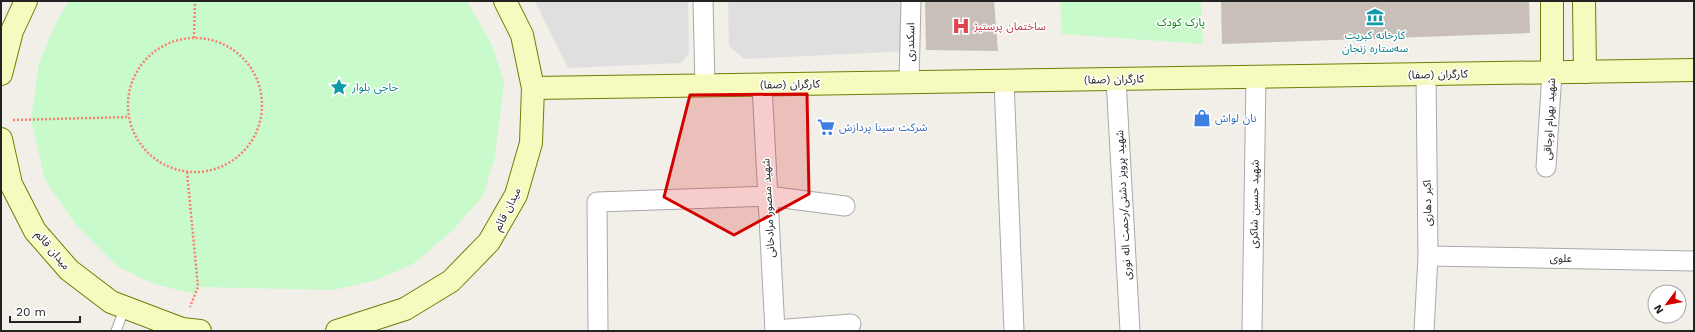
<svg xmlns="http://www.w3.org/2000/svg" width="1695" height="332" font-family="'Work Sans','Noto Sans Arabic',sans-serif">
	<rect width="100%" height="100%" fill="#f2efe9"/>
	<g fill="#e0dfdf">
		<path d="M535,1H688L689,54L681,63L568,68Z"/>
		<path d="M728,1H908L909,51L744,59L729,46Z"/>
	</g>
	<g fill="#c8facc">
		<path d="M69,1H467L492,45L504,82L495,156L483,196L452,231L413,264L374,281L333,290L199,287L195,294L154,284L117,266L76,225L45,180L31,120L39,63L56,23Z"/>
		<path d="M1060,1H1201L1203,44L1062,34Z"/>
	</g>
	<g fill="#c7bfb8">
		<path d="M925,1H994L998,51L926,50Z"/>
		<path d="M1221,1H1529L1530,33L1222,44Z"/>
	</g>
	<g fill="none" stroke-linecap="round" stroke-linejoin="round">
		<g stroke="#a9a9a9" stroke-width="11">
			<path id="service" d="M116,331L125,307"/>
		</g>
		<g stroke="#a9a9a9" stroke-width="21">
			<g id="minor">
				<path d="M703,1L705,86"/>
				<path d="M1116,79L1130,331"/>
				<path d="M1004,81L1014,331"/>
				<path d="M909,82L911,1"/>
				<path d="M762,85L775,331"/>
				<path d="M1546,167L1552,72"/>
				<path d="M1428,256L1694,261"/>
				<path d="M775,330L851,324"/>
				<path d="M598,331L597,202L768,196L845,206"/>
				<path d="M1252,331L1256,77"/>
				<path d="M1424,331L1428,256L1426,74"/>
			</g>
		</g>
		<g stroke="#707d05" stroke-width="24">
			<g id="secondary">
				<path d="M1584,1L1585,72"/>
				<path d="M1552,72V1"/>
				<path d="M1,74L12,31L26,1"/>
				<path d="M533,88L1694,70"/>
				<path d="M1,139L11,184L35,231L69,270L111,302L182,329L200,331"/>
				<path d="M337,331L405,309L451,281L489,242L516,195L531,143L533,88L522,35L505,1"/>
			</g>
		</g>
		<g stroke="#fa8072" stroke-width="2.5" stroke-dasharray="2 2" stroke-linecap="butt">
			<path d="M194,38L195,1"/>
			<circle cx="195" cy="105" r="67"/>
			<path d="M13,120L129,117"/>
			<path d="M187,172L198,287L190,307"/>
		</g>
		<use href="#service" stroke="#fff" stroke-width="9"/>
		<use href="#minor" stroke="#fff" stroke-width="19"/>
		<use href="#secondary" stroke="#f7fabf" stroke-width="22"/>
	</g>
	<path fill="#d40000" fill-opacity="0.2" stroke="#d40000" stroke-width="3" stroke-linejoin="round" d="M807,94L809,194L734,235L664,197L690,95Z"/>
	<defs>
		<g id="museum-bare" transform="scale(1.38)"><path d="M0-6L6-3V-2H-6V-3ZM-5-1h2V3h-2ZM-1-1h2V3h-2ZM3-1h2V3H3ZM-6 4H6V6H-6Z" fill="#0f9aa8" stroke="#fff" stroke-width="2.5" paint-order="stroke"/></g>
		<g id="hospital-bare" transform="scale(1.38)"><path d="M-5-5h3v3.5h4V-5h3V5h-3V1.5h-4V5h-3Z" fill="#e0444e" stroke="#fff" stroke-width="2.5" paint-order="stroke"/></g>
		<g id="sight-bare" transform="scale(1.38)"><path d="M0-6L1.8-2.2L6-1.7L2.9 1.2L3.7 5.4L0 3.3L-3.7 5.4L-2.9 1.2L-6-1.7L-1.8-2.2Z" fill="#0f9aa8" stroke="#fff" stroke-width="2.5" paint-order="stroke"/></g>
		<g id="shop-bare" transform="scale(1.38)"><path d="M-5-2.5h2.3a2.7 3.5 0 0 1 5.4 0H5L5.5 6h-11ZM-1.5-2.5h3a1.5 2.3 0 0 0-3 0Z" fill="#3f7fe0" stroke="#fff" stroke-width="2.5" paint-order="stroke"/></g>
		<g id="supermarket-bare" transform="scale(1.38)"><path d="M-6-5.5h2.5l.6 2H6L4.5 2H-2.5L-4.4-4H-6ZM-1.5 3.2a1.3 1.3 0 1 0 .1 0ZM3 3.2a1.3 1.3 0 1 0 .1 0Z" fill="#3f7fe0" stroke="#fff" stroke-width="2.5" paint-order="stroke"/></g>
	</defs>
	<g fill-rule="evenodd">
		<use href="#museum-bare" x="1375" y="17"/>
		<use href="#hospital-bare" x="961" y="26"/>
		<use href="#sight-bare" x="339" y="87"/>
		<use href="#shop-bare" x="1202" y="118"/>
		<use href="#supermarket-bare" x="826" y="127"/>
	</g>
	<g text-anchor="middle" stroke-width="3" stroke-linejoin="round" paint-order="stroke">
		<g font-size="11" fill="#0c8416" stroke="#fff">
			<text x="1181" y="26">پارک کودک</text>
		</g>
		<g font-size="11" fill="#be3a42" stroke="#fff" text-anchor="start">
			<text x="974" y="30">ساختمان پرستیژ</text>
		</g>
		<g font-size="11" fill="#0d838f" stroke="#fff">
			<text x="1375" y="39">کارخانه کبریت<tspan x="1375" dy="13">سه‌ستاره زنجان</tspan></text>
			<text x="352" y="91" text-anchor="start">حاجی بلوار</text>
		</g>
		<g font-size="11" fill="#222" stroke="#fff">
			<text transform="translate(910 42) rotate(-89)" y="4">اسکندری</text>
			<text transform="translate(1438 74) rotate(-1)" y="4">کارگران (صفا)</text>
			<text transform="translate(1114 79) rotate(-1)" y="4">کارگران (صفا)</text>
			<text transform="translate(790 84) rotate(-1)" y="4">کارگران (صفا)</text>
			<text transform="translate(1549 119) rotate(-87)" y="4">شهید بهرام اوجاقی</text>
			<text transform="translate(1427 203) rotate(-91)" y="4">اکبر دهاری</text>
			<text transform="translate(1254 204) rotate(-89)" y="4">شهید حسین شاکری</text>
			<text transform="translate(1123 205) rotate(-93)" y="4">شهید پرویز دشتی/رحمت اله نوری</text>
			<text transform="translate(768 208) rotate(-93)" y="4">شهید منصور مرادخانی</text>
			<text transform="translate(507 209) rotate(-63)" y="4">میدان قائم</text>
			<text transform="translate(53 250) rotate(50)" y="4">میدان قائم</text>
			<text transform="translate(1561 258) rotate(1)" y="4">علوی</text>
		</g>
		<g font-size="11" fill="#366cbe" stroke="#fff" text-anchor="start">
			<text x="1215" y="122">نان لواش</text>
			<text x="839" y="131">شرکت سینا پردازش</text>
		</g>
	</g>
	<rect width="1695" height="332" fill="none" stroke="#222222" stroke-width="4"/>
	<g transform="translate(1667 304) rotate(238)"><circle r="19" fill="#ffffff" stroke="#a7a7a7"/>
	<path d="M0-3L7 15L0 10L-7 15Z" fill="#d40000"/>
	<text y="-6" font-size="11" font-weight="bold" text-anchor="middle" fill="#222222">N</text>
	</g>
	<path d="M10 316v6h70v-6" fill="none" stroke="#222222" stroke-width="2"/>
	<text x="16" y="316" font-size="12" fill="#222222" stroke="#ffffff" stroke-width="3" paint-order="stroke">20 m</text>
</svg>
